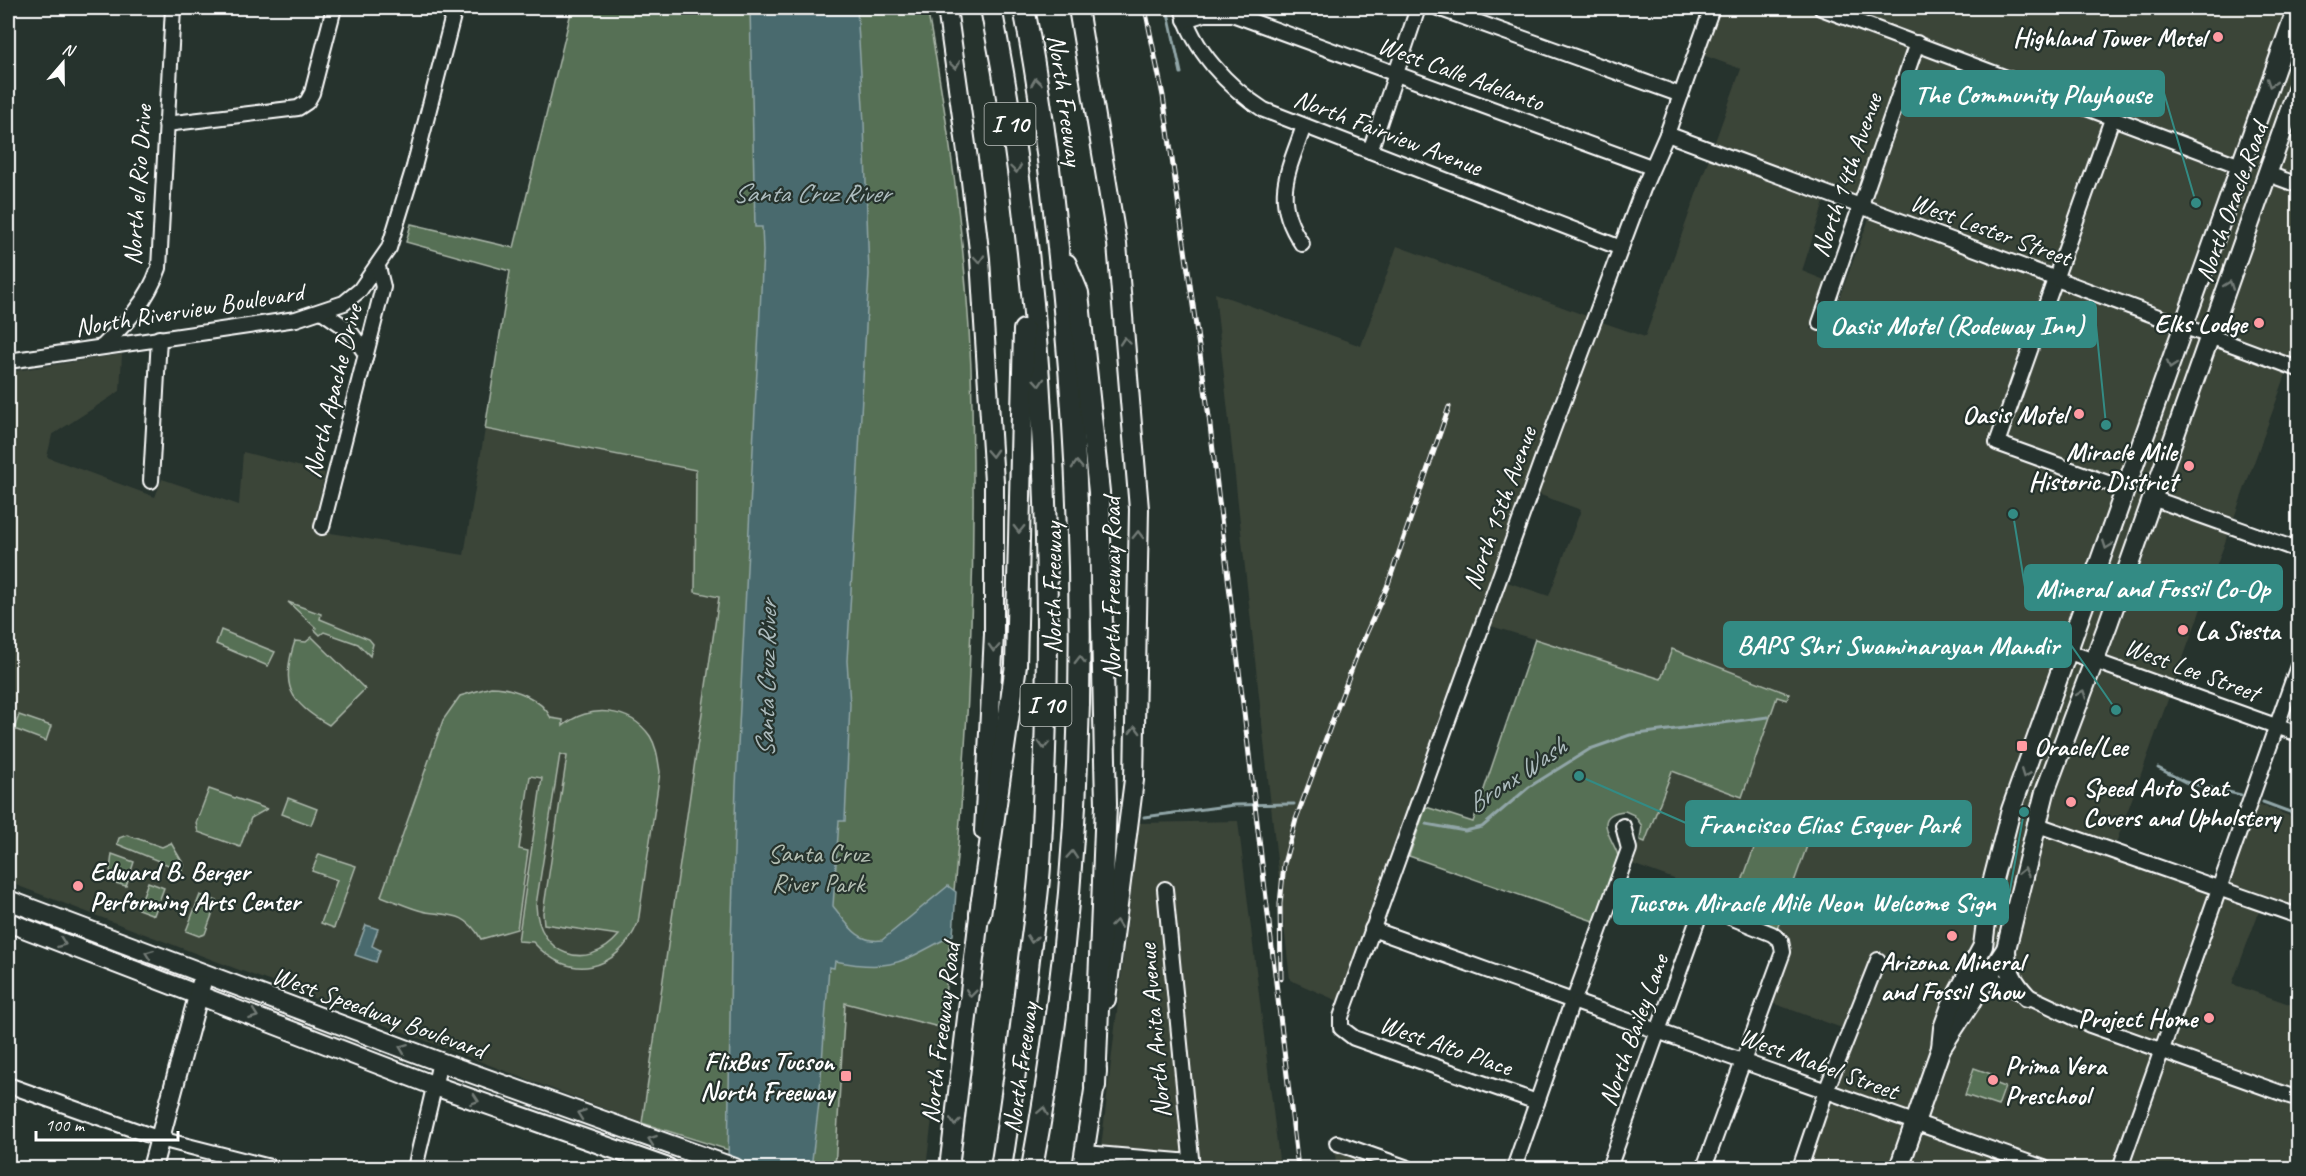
<svg xmlns="http://www.w3.org/2000/svg" width="2306" height="1176" font-family="Caveat,sans-serif">
	<rect width="100%" height="100%" fill="#26332d"/>
	<filter id="ink" filterUnits="userSpaceOnUse"><feTurbulence type="fractalNoise" baseFrequency=".0167" numOctaves="2"/><feDisplacementMap in="SourceGraphic" scale="12" xChannelSelector="R" yChannelSelector="G"/><feConvolveMatrix kernelMatrix="1 2 1 2 8 2 1 2 1" color-interpolation-filters="sRGB"/></filter>
	<g filter="url(#ink)">
		<g fill="#3b4439" fill-rule="evenodd">
			<path d="M1717,8H2298V369L2289,366L2112,854L2225,895L2258,804L2298,819V923L2260,909L2232,984L2298,1007V1168H1808L1856,1033L1761,999L1779,951L1776,940L1723,909L1719,895L1632,864L1640,840L1645,842L1671,771L1742,797L1777,697L1789,694L1672,650L1662,679L1491,626L1507,582L1549,596L1581,510L1538,494L1602,322L1645,337L1741,69L1700,54ZM1827,193L1872,211L1825,335L1810,329L1827,281L1802,271Z"/>
			<path d="M1397,246L1592,318L1338,1001L1290,980L1215,293L1361,346Z"/>
			<path d="M122,354L120,391L52,435L47,457L155,497L162,479L239,505L243,452L325,473L313,530L464,555L485,429L696,470L695,592L719,597L642,1123L8,882V372Z"/>
			<path d="M1238,821L1280,1168H1096L1101,1148L1139,823Z"/>
			<path d="M845,1003L943,1028L926,1168H835Z"/>
			<path d="M1335,1149L1392,1168H1336Z"/>
		</g>
		<g fill="#576f54" stroke="#abb7aa" stroke-width="1.5" fill-rule="evenodd">
			<path d="M572,8H927C951,139 970,272 972,406C975,529 972,654 963,777C958,861 948,944 943,1028L845,1003L835,1168H786L642,1123L719,597L695,592L696,470L485,429L510,271L406,242L411,224L514,248Z"/>
			<path d="M288,602L321,614L320,619L369,639L373,644L370,656L358,644L324,632L320,635L315,630L316,628Z"/>
			<path d="M221,630L275,652L268,666L216,644Z"/>
			<path d="M312,637L365,689L329,725C289,703 280,685 295,641L306,642Z"/>
			<path d="M1535,639L1661,679L1672,649L1789,694L1787,700L1777,697L1742,797L1672,771L1645,842L1640,840L1642,826L1634,815L1625,811C1588,814 1616,843 1618,856L1596,922L1409,856L1426,807L1473,822Z"/>
			<path d="M491,687C513,687 541,698 551,718L563,720V726C588,704 630,707 650,736C657,747 658,760 660,772L638,923C617,972 570,983 533,942L518,941L542,778L530,776L519,849L528,851L517,929L481,939C465,912 452,916 426,912C411,909 395,901 381,896L443,720L460,696ZM560,754L567,756L543,913L544,924L619,935C586,974 538,954 536,905Z"/>
			<path d="M19,715L51,726L46,741L14,729Z"/>
			<path d="M209,789L267,809L251,818L240,847L198,832L196,823Z"/>
			<path d="M288,798L317,809L311,825L282,814Z"/>
			<path d="M1765,818L1811,835L1777,929L1746,916L1750,892L1741,884Z"/>
			<path d="M127,835L162,847L171,843L184,865L183,871L117,844L119,838Z"/>
			<path d="M112,854L134,862L126,886L115,883L110,870Z"/>
			<path d="M319,854L356,866L334,928L321,923L337,880L312,871Z"/>
			<path d="M148,882L164,888L154,915L138,909Z"/>
			<path d="M200,895L217,901L205,934L199,936L186,931Z"/>
			<path d="M1974,1068L1994,1075L1992,1082L2005,1087L1998,1106L1965,1095Z"/>
		</g>
		<g fill="#486b6e" stroke="#91a6a8" stroke-width="1.5">
			<path d="M750,8H857L864,123L869,274L847,661L850,704L845,821H839L833,906C847,923 857,944 882,940L948,886L956,892L953,935C902,961 894,973 835,961L834,968L829,967L819,1103L811,1168H728L731,947L736,786L763,251L762,227H755Z"/>
			<path d="M366,925L378,929L372,946L380,950L376,962L355,955Z"/>
		</g>
		<g fill="none" stroke-linecap="round" stroke-linejoin="round">
			<g stroke="#91a6a8" stroke-width="3">
				<path d="M1167,8L1181,73"/>
				<path d="M2158,768L2185,782L2241,795"/>
				<path d="M2263,802L2298,815"/>
				<path d="M1144,817L1234,805L1294,804"/>
				<path d="M1426,824L1465,831L1482,827L1529,787L1590,749L1630,735L1768,717"/>
			</g>
			<g stroke="#fff" stroke-width="18">
				<g id="minor">
					<path d="M1182,8C1193,50 1228,87 1264,110L1621,248"/>
					<path d="M1438,8L1681,95"/>
					<path d="M1821,8L2243,167"/>
					<path d="M1185,20L1204,14H1232L1651,167"/>
					<path d="M2112,119L1997,443L2127,490"/>
					<path d="M166,124L298,108L307,102L312,93L334,8"/>
					<path d="M1667,134L2298,369"/>
					<path d="M1370,151L1418,8"/>
					<path d="M2268,174L2298,185"/>
					<path d="M1302,244C1271,199 1288,172 1304,126"/>
					<path d="M323,312L349,330L366,354"/>
					<path d="M1820,323L1917,43"/>
					<path d="M102,347C127,322 147,302 159,268L173,8"/>
					<path d="M8,361L296,319L344,303L360,290L389,248L414,167L455,8"/>
					<path d="M151,481L159,338"/>
					<path d="M2152,498L2298,550"/>
					<path d="M322,527L383,287L378,267"/>
					<path d="M2069,652L2298,734"/>
					<path d="M2035,824L2298,916"/>
					<path d="M1165,889L1192,1168"/>
					<path d="M1372,929L1567,999"/>
					<path d="M1979,973L2090,1025L2298,1099"/>
					<path d="M1575,997L1629,849L1623,826"/>
					<path d="M1578,1003L2044,1168"/>
					<path d="M8,1085L160,1139L274,1168"/>
					<path d="M1537,1102L1354,1038L1341,1028V1017L1552,432L1643,189L1667,134L1712,8"/>
					<path d="M1337,1143L1408,1168"/>
					<path d="M1085,1153L1191,1162"/>
					<path d="M415,1168L440,1062"/>
					<path d="M1514,1168L1570,1008"/>
					<path d="M1609,1168L1702,908"/>
					<path d="M1704,1168L1783,952L1781,941L1772,934L1730,917L1724,900"/>
					<path d="M1800,1168L1826,1091L1878,960"/>
					<path d="M2120,1168L2298,666"/>
				</g>
			</g>
			<g stroke="#fff" stroke-width="22">
				<g id="major">
					<path d="M947,8L971,181L980,259L994,482V634L984,831"/>
					<path d="M1078,8L1117,244L1139,509L1134,780L1106,999"/>
					<path d="M8,900L440,1062L735,1168"/>
					<path d="M8,922L435,1086L668,1168"/>
					<path d="M2006,949C2006,970 2013,982 2027,997"/>
					<path d="M1941,1048L2006,949L2045,792L2108,624L2298,87"/>
					<path d="M152,1168L201,985"/>
					<path d="M949,1168L981,900"/>
					<path d="M1082,1168L1097,1071"/>
					<path d="M1899,1168L1941,1048L1943,1028L1951,1006L1983,946L1990,891L2011,810L2297,8"/>
				</g>
			</g>
			<g stroke="#fff" stroke-width="24">
				<g id="highway">
					<path d="M991,8C1047,289 1056,581 1040,866C1038,897 1033,928 1029,959C1021,1029 1012,1099 1001,1168"/>
					<path d="M1024,8C1044,111 1056,217 1065,321C1091,604 1084,889 1032,1168"/>
					<path d="M1066,264L1078,293L1099,492L1106,804L1095,1086"/>
					<path d="M980,914L1016,665L1024,330"/>
				</g>
			</g>
			<use href="#minor" stroke="#26332d" stroke-width="14"/>
			<use href="#major" stroke="#26332d" stroke-width="18"/>
			<use href="#highway" stroke="#26332d" stroke-width="20"/>
			<g stroke="#fff" stroke-width="5">
				<g id="rail">
					<path d="M1145,8L1163,96L1209,417L1298,1168"/>
					<path d="M1281,979L1280,904L1284,864L1296,819L1358,652L1387,587L1449,407"/>
				</g>
			</g>
			<use href="#rail" stroke="#26332d" stroke-width="3" stroke-dasharray="9" stroke-linecap="butt"/>
		</g>
		<defs><path id="oneway-chevron" d="M-2-3.5L2.5 0L-2 3.5" fill="none" stroke-width="1.6" stroke-linecap="round" stroke-linejoin="round" transform="scale(1.5)"/></defs>
		<g stroke="#727a76">
			<use href="#oneway-chevron" transform="translate(955 65) rotate(82)"/>
			<use href="#oneway-chevron" transform="translate(1036 82) rotate(-98)"/>
			<use href="#oneway-chevron" transform="translate(2271 83) rotate(109)"/>
			<use href="#oneway-chevron" transform="translate(1016 169) rotate(82)"/>
			<use href="#oneway-chevron" transform="translate(979 259) rotate(85)"/>
			<use href="#oneway-chevron" transform="translate(2229 285) rotate(-70)"/>
			<use href="#oneway-chevron" transform="translate(1125 341) rotate(-95)"/>
			<use href="#oneway-chevron" transform="translate(2171 365) rotate(108)"/>
			<use href="#oneway-chevron" transform="translate(1039 382) rotate(86)"/>
			<use href="#oneway-chevron" transform="translate(992 453) rotate(87)"/>
			<use href="#oneway-chevron" transform="translate(1077 465) rotate(-92)"/>
			<use href="#oneway-chevron" transform="translate(1019 529) rotate(91)"/>
			<use href="#oneway-chevron" transform="translate(1138 535) rotate(-89)"/>
			<use href="#oneway-chevron" transform="translate(2107 545) rotate(110)"/>
			<use href="#oneway-chevron" transform="translate(994 648) rotate(93)"/>
			<use href="#oneway-chevron" transform="translate(1080 660) rotate(-90)"/>
			<use href="#oneway-chevron" transform="translate(2082 694) rotate(-70)"/>
			<use href="#oneway-chevron" transform="translate(1135 730) rotate(-89)"/>
			<use href="#oneway-chevron" transform="translate(1044 745) rotate(92)"/>
			<use href="#oneway-chevron" transform="translate(2025 774) rotate(111)"/>
			<use href="#oneway-chevron" transform="translate(1072 855) rotate(-86)"/>
			<use href="#oneway-chevron" transform="translate(2024 872) rotate(-77)"/>
			<use href="#oneway-chevron" transform="translate(1116 924) rotate(-83)"/>
			<use href="#oneway-chevron" transform="translate(1032 939) rotate(97)"/>
			<use href="#oneway-chevron" transform="translate(62 943) rotate(20)"/>
			<use href="#oneway-chevron" transform="translate(149 954) rotate(-159)"/>
			<use href="#oneway-chevron" transform="translate(971 993) rotate(97)"/>
			<use href="#oneway-chevron" transform="translate(254 1015) rotate(20)"/>
			<use href="#oneway-chevron" transform="translate(403 1048) rotate(-159)"/>
			<use href="#oneway-chevron" transform="translate(475 1100) rotate(19)"/>
			<use href="#oneway-chevron" transform="translate(1043 1111) rotate(-79)"/>
			<use href="#oneway-chevron" transform="translate(581 1114) rotate(-160)"/>
			<use href="#oneway-chevron" transform="translate(955 1122) rotate(97)"/>
			<use href="#oneway-chevron" transform="translate(652 1140) rotate(-160)"/>
		</g>
	</g>
	<g fill="#ff9aa2" stroke="#26332d" stroke-width="2">
		<circle cx="2218" cy="37" r="6"/>
		<circle cx="2259" cy="323" r="6"/>
		<circle cx="2079" cy="414" r="6"/>
		<circle cx="2189" cy="466" r="6"/>
		<circle cx="2183" cy="630" r="6"/>
		<rect x="2016" y="740" width="12" height="12" rx="3"/>
		<circle cx="2071" cy="802" r="6"/>
		<circle cx="78" cy="886" r="6"/>
		<circle cx="1952" cy="936" r="6"/>
		<circle cx="2209" cy="1018" r="6"/>
		<rect x="840" y="1070" width="12" height="12" rx="3"/>
		<circle cx="1993" cy="1080" r="6"/>
	</g>
	<g text-anchor="middle" stroke-width="4.5" stroke-linejoin="round" paint-order="stroke">
		<g fill="#26332d" stroke="#bec2c0" stroke-width="1.5">
			<rect x="984.5" y="103" width="51" height="42" rx="4.5"/>
			<rect x="1020.5" y="684" width="51" height="42" rx="4.5"/>
		</g>
		<g font-size="24" font-weight="bold" fill="#fff">
			<text x="1010" y="132">I 10</text>
			<text x="1046" y="713">I 10</text>
		</g>
		<g font-size="26" font-weight="bold" fill="#fff" stroke="#26332d" text-anchor="end">
			<text x="2206" y="46">Highland Tower Motel</text>
			<text x="2247" y="332">Elks Lodge</text>
			<text x="2067" y="423">Oasis Motel</text>
			<text x="2177" y="460">Miracle Mile<tspan x="2177" dy="30">Historic District</tspan></text>
			<text x="2195" y="639" text-anchor="start">La Siesta</text>
			<text x="2034" y="755" text-anchor="start">Oracle/Lee</text>
			<text x="2083" y="796" text-anchor="start">Speed Auto Seat<tspan x="2083" dy="30">Covers and Upholstery</tspan></text>
			<text x="90" y="880" text-anchor="start">Edward B. Berger<tspan x="90" dy="30">Performing Arts Center</tspan></text>
			<text x="1952" y="970" text-anchor="middle">Arizona Mineral<tspan x="1952" dy="30">and Fossil Show</tspan></text>
			<text x="2197" y="1027">Project Home</text>
			<text x="834" y="1070">FlixBus Tucson<tspan x="834" dy="30">North Freeway</tspan></text>
			<text x="2005" y="1074" text-anchor="start">Prima Vera<tspan x="2005" dy="30">Preschool</tspan></text>
		</g>
		<g font-size="26" fill="#fff" stroke="#26332d">
			<text transform="translate(1461 73) rotate(20)" y="9">West Calle Adelanto</text>
			<text transform="translate(1066 100) rotate(82)" y="9">North Freeway</text>
			<text transform="translate(1388 132) rotate(21)" y="9">North Fairview Avenue</text>
			<text transform="translate(1846 175) rotate(-71)" y="9">North 14th Avenue</text>
			<text transform="translate(137 185) rotate(-86)" y="9">North el Rio Drive</text>
			<text transform="translate(2231 202) rotate(-70)" y="9">North Oracle Road</text>
			<text transform="translate(1991 229) rotate(20)" y="9">West Lester Street</text>
			<text transform="translate(189 309) rotate(-9)" y="9">North Riverview Boulevard</text>
			<text transform="translate(332 391) rotate(-76)" y="9">North Apache Drive</text>
			<text transform="translate(1499 508) rotate(-70)" y="9">North 15th Avenue</text>
			<text transform="translate(1052 588) rotate(-90)" y="9">North Freeway</text>
			<text transform="translate(1111 588) rotate(-90)" y="9">North Freeway Road</text>
			<text transform="translate(2192 669) rotate(20)" y="9">West Lee Street</text>
			<text transform="translate(379 1012) rotate(20)" y="9">West Speedway Boulevard</text>
			<text transform="translate(1633 1030) rotate(-70)" y="9">North Bailey Lane</text>
			<text transform="translate(1154 1031) rotate(-95)" y="9">North Anita Avenue</text>
			<text transform="translate(940 1033) rotate(-83)" y="9">North Freeway Road</text>
			<text transform="translate(1446 1045) rotate(19)" y="9">West Alto Place</text>
			<text transform="translate(1819 1063) rotate(20)" y="9">West Mabel Street</text>
			<text transform="translate(1020 1068) rotate(-82)" y="9">North Freeway</text>
		</g>
		<g font-size="26" fill="#b3beb2" stroke="#26332d">
			<text x="818" y="862">Santa Cruz<tspan x="818" dy="30">River Park</tspan></text>
		</g>
		<g font-size="27" font-style="italic" fill="#adbcbe" stroke="#26332d">
			<text x="811" y="202">Santa Cruz River</text>
			<text transform="translate(766 679) rotate(-89)" y="9">Santa Cruz River</text>
			<text transform="translate(1516 775) rotate(-34)" y="9">Bronx Wash</text>
		</g>
	</g>
	<path fill="none" stroke="#338b84" stroke-width="2" d="M2196 203L2164 93M2106 425L2096 325M2013 514L2025 587M2116 710L2071 645M1579 776L1686 823M2024 812L2008 901"/>
	<g fill="#338b84" stroke="#26332d" stroke-width="2">
		<circle cx="2196" cy="203" r="6"/>
		<circle cx="2106" cy="425" r="6"/>
		<circle cx="2013" cy="514" r="6"/>
		<circle cx="2116" cy="710" r="6"/>
		<circle cx="1579" cy="776" r="6"/>
		<circle cx="2024" cy="812" r="6"/>
	</g>
	<g fill="#338b84" stroke="#338b84" stroke-width="2">
		<rect x="1902" y="71" width="262" height="45" rx="6"/>
		<rect x="1818" y="302" width="278" height="45" rx="6"/>
		<rect x="2025" y="565" width="257" height="45" rx="6"/>
		<rect x="1724" y="622" width="347" height="45" rx="6"/>
		<rect x="1686" y="801" width="285" height="45" rx="6"/>
		<rect x="1614" y="879" width="394" height="45" rx="6"/>
	</g>
	<g font-size="27" text-anchor="middle" font-weight="bold" fill="#fff">
		<text x="2033" y="103">The Community Playhouse</text>
		<text x="1957" y="334">Oasis Motel (Rodeway Inn)</text>
		<text x="2153" y="597">Mineral and Fossil Co-Op</text>
		<text x="1898" y="654">BAPS Shri Swaminarayan Mandir</text>
		<text x="1829" y="833">Francisco Elias Esquer Park</text>
		<text x="1811" y="911">Tucson Miracle Mile Neon Welcome Sign</text>
	</g>
	<rect width="2306" height="1176" fill="none" stroke="#26332d" stroke-width="30"/>
	<rect x="15" y="15" width="2276" height="1146" fill="none" stroke="#fff" stroke-width="2" filter="url(#ink)"/>
	<g transform="translate(63 63) rotate(20)" stroke="#26332d" stroke-width="4.5" paint-order="stroke">
	<path d="M0-4.5L10 22L0 15L-10 22Z" fill="#ffffff"/>
	<text y="-9" font-size="16" font-weight="bold" text-anchor="middle" fill="#ffffff">N</text>
	</g>
	<path d="M36 1131v9h142v-9" fill="none" stroke="#ffffff" stroke-width="3"/>
	<text x="45" y="1131" font-size="18" fill="#ffffff" stroke="#26332d" stroke-width="4.5" paint-order="stroke">100 m</text>
</svg>
